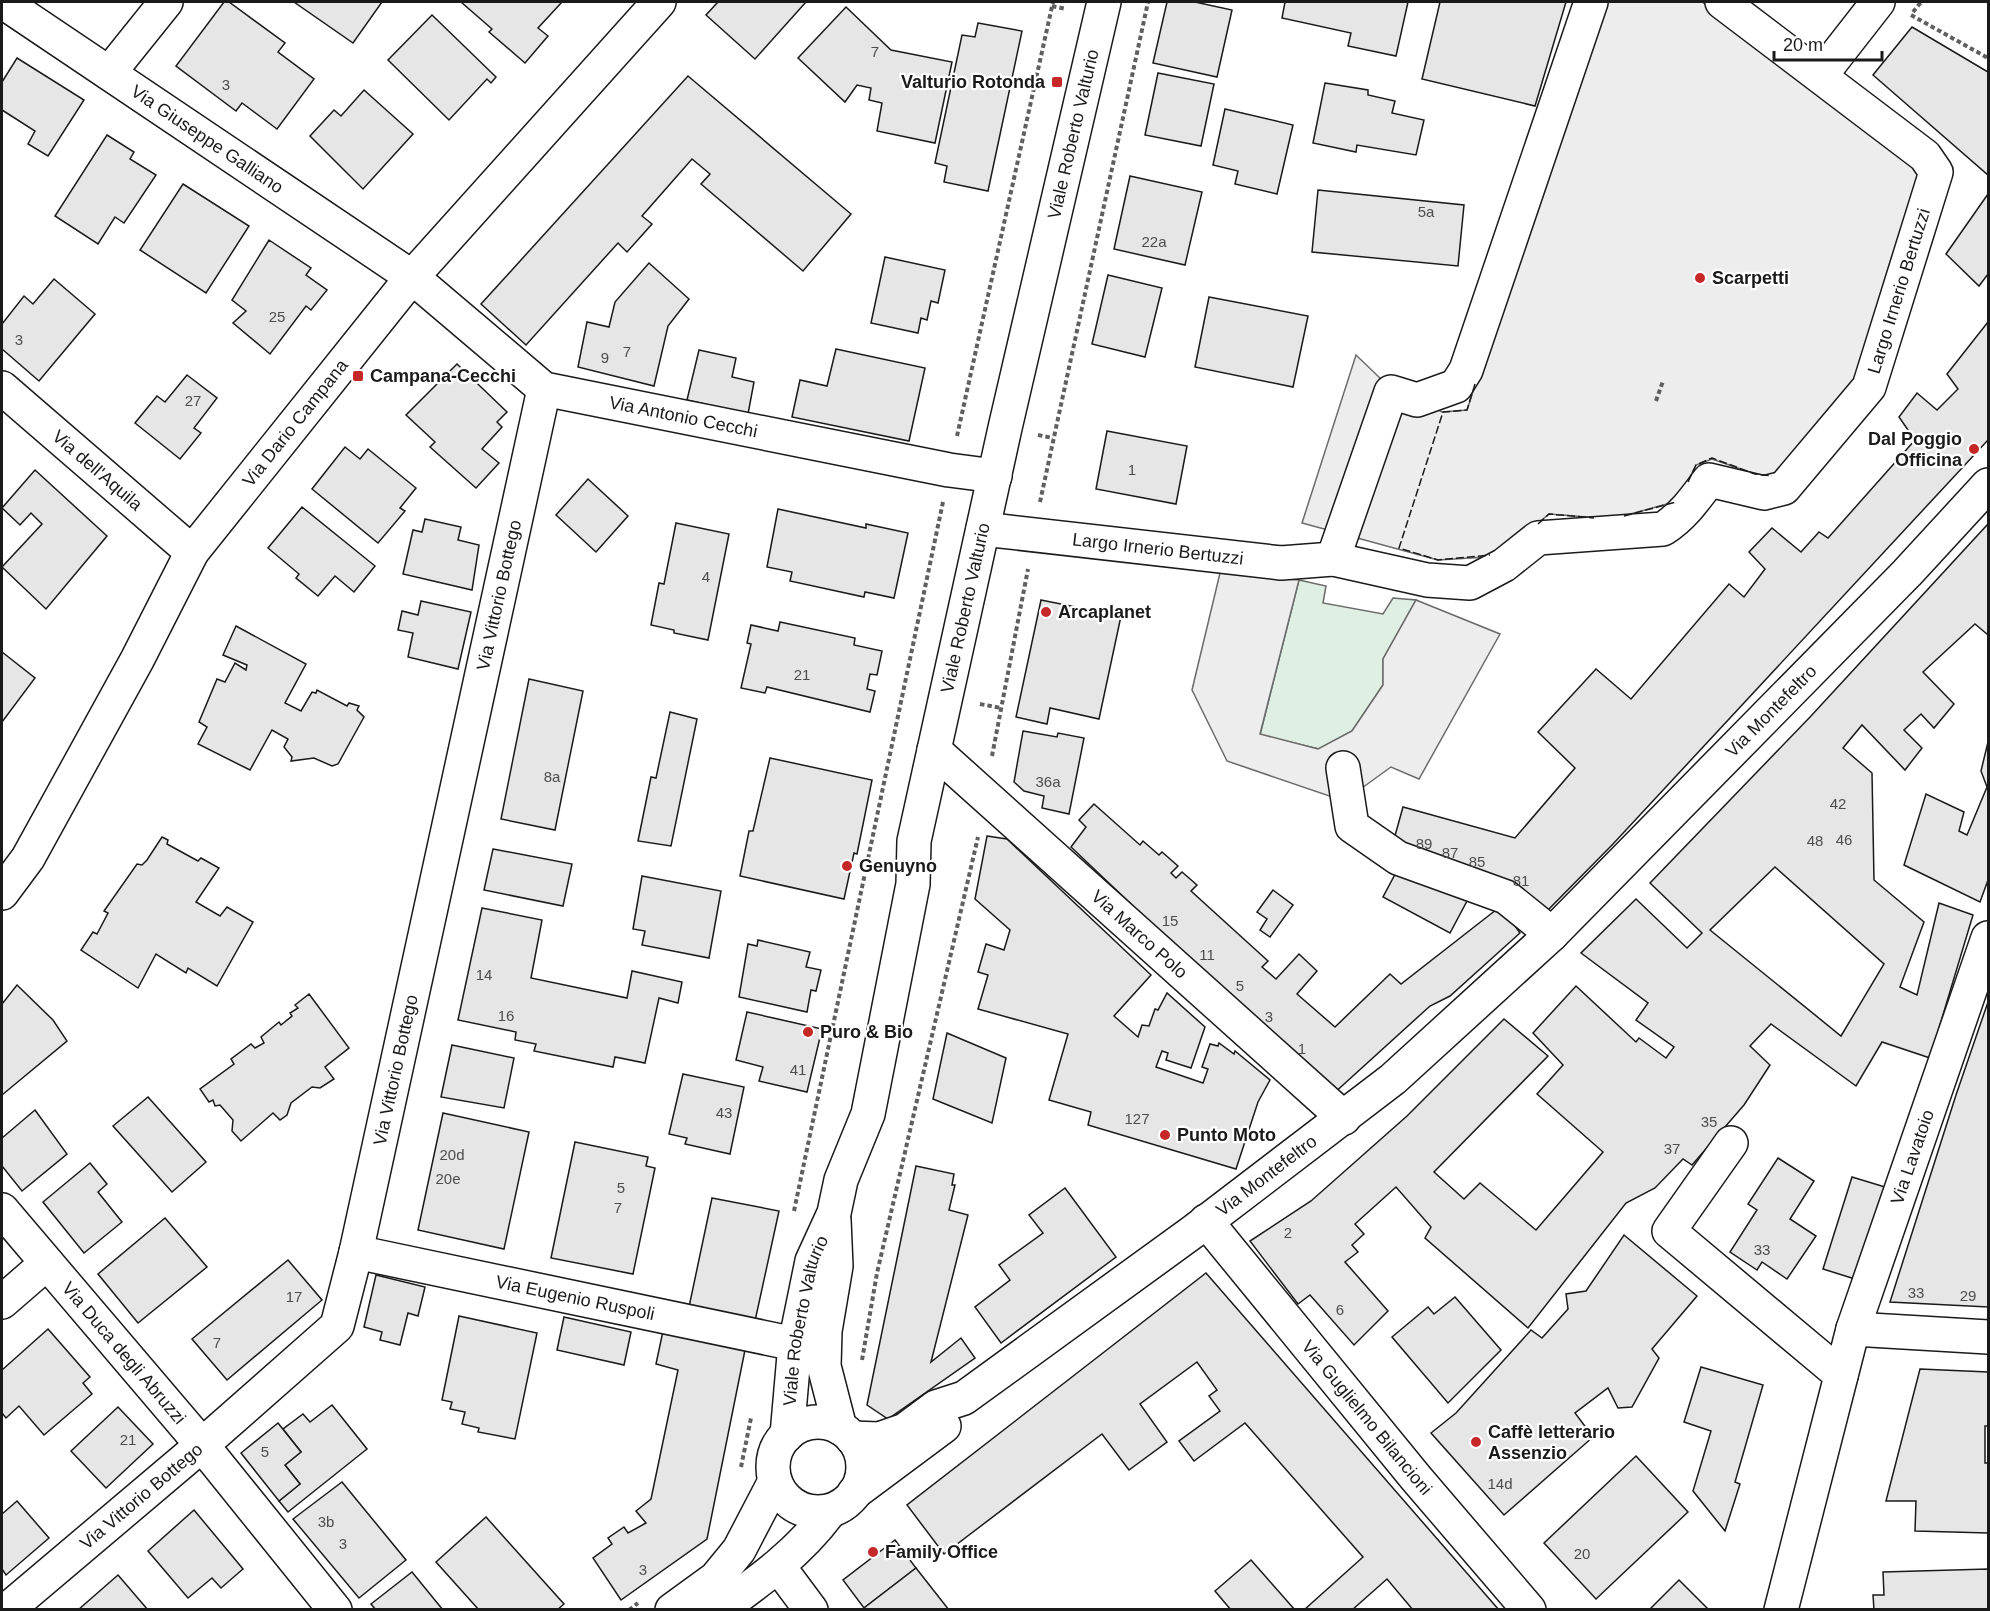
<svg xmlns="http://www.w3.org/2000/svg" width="1990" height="1611" font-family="Arial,sans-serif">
	<rect width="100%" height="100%" fill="#fff"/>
	<path fill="#e0efe3" stroke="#6a6a6a" stroke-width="1.5" d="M1299,580L1326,586L1323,603L1383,614L1393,598L1416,600L1383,659V685L1352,731L1319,749L1260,735Z"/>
	<g fill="#ededed" stroke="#6a6a6a" stroke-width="1.5">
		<path d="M1599,2H1702L1911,160L1923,177L1860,379L1783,469L1770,476L1755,474L1712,459L1696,465L1678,501L1612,519L1549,514L1522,537L1487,557L1438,560L1302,523L1356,355L1382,380L1442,412L1467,410Z"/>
		<path d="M1220,573L1299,580L1260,734L1318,749L1352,731L1383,685V659L1416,600L1500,634L1419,779L1391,767L1344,801L1227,761L1192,690Z"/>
	</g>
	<g fill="#e6e6e6" stroke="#1a1a1a" stroke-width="1.5" fill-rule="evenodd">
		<path d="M224,2H229L285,43L278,52L314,79L277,129L242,103L236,111L176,66Z"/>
		<path d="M294,2H382L353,43Z"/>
		<path d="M461,2H562L538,28L548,36L525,63L489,32L492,29Z"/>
		<path d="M718,2H806L755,59L706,15Z"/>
		<path d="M1167,2H1195L1232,10L1217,77L1153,63Z"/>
		<path d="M1285,2H1408L1396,56L1348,46L1351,33L1282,18Z"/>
		<path d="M1440,2H1566L1535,106L1422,79Z"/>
		<path d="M846,7L891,50L952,62L935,143L877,131L882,103L869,100L871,88L857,85L845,102L798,58Z"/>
		<path d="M432,15L496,77L491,83L487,79L449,120L388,60Z"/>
		<path d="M978,23L1022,31L988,191L944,182L947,166L935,163L962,35L975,37Z"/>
		<path d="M1912,27L1988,72V175L1873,75Z"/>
		<path d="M17,58L84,100L48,156L28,144L35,131L2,110V82Z"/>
		<path d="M1158,73L1214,84L1201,146L1145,135Z"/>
		<path d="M688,76L851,214L803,271L701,184L710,174L692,159L642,216L652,224L627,252L618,243L526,345L481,304Z"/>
		<path d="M1325,83L1368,90V95L1395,101L1392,113L1424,120L1416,155L1357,145L1356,152L1313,143Z"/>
		<path d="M364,90L413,134L363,189L310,136L334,110L341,116Z"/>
		<path d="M1225,109L1293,125L1277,194L1235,184L1238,171L1213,165Z"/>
		<path d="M107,135L134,152L130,159L156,175L124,223L115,217L98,244L55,216Z"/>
		<path d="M1130,176L1202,192L1185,265L1114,249Z"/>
		<path d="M183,184L249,226L206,293L140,250Z"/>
		<path d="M1318,190L1464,205L1458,266L1312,252Z"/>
		<path d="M1988,194V274L1979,286L1946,254Z"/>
		<path d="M269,240L311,268L306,275L327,290L311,310L306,306L270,354L233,323L246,311L232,300Z"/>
		<path d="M885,257L945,270L938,303L931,301L927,320L921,318L918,333L871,323Z"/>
		<path d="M649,263L689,299L668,326L654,386L578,367L587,322L609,327L615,302Z"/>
		<path d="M1108,275L1162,288L1145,357L1092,344Z"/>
		<path d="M54,279L95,314L39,381L2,349V324L24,296L33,304Z"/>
		<path d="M1209,297L1308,316L1293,387L1195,367Z"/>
		<path d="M1988,322V440L1613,844L1543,915L1391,850L1403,807L1515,838L1575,768L1538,732L1596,669L1631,699L1729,584L1744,597L1765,569L1749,552L1772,528L1801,552L1819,532L1828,538L1915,440L1899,417L1917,393L1937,410L1958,389L1947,374Z"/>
		<path d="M836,349L925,368L909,441L792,417L800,380L827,386Z"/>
		<path d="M699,350L736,358L732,377L754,382L748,414L687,400Z"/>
		<path d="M457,364L507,412L497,422L502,427L482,449L499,463L476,488L430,447L435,442L406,415Z"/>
		<path d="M187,375L217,398L194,428L201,433L180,459L135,423L157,396L165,402Z"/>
		<path d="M1107,431L1187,446L1176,504L1096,489Z"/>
		<path d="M345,447L360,459L368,449L416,488L400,508L405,511L378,543L312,489Z"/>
		<path d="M35,470L107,536L46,609L2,567L42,524L31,513L20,525L2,508Z"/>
		<path d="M588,479L628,516L596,552L556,515Z"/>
		<path d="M302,507L375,566L354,592L335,576L318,596L296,578L299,574L268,548Z"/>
		<path d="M778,509L866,528V524L908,533L894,598L865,592L864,597L790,581L792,572L767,567Z"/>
		<path d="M425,519L461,527L458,540L479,545L472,590L403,574L413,530L422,532Z"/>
		<path d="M676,523L729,534L708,640L674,633V630L651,625L659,583L664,584Z"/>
		<path d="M1988,524V635L1975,624L1923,672L1954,704L1934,728L1921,714L1904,730L1922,748L1905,770L1862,725L1843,748L1872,773L1874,880L1924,922L1900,987L1917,995L1939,903L1973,915L1930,1058L1882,1042L1856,1086L1771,1024L1750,1046L1770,1065L1744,1105L1692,1165L1683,1159L1655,1188L1626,1203L1528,1328L1425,1238L1431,1227L1396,1187L1355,1224L1364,1234L1352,1245L1358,1252L1345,1262L1388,1311L1354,1345L1310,1295L1298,1304L1250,1241L1311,1201L1407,1116L1504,1019L1548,1056L1434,1172L1464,1199L1480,1183L1536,1230L1603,1152L1537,1094L1563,1065L1533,1033L1576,986L1636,1042L1639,1038L1666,1058L1674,1047L1636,1020L1648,1003L1581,953L1636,899L1687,948L1702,933L1650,883L1811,716ZM1775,867L1884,964L1841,1036L1710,930Z"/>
		<path d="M1041,600L1121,616L1099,719L1050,708L1047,724L1016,717Z"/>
		<path d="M421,601L471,612L458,669L408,657L413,633L398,630L402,611L418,615Z"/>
		<path d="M780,622L855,638L854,645L882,651L877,675L870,674L867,689L875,691L870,712L767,687L765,693L741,688L751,644L747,643L751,625L778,631Z"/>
		<path d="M236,626L306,664L285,703L301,711L312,692L316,693L317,690L347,706L349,703L359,706L357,710L364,717L338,764L332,766L314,758L291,761L292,757L284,747L288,739L272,730L250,770L198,744L207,727L199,722L217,679L225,682L235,663L246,670L247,665L223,655Z"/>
		<path d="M2,652L35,678L2,722Z"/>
		<path d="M529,679L583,691L555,830L501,819Z"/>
		<path d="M670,712L697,719L671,846L638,841L651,777L656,778Z"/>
		<path d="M1023,731L1057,737L1058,733L1084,738L1069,814L1042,808L1044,796L1024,791L1014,782Z"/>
		<path d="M1988,742V880L1980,902L1904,865L1926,794L1964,812L1959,831L1967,835L1987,787L1981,771Z"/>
		<path d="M770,758L872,780L857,854L854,853L844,899L740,876L749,831H753Z"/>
		<path d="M1094,804L1140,845L1143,841L1159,855L1162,852L1178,866L1171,873L1176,878L1182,872L1197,885L1191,891L1268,961L1262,967L1276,979L1299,954L1317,971L1297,994L1335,1027L1390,974L1401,984L1501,906L1520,933L1450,996L1430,1006L1332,1095L1071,847L1086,827L1079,820Z"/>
		<path d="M987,836L1007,839L1151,975L1114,1016L1138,1037L1142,1025L1149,1026L1155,1009L1158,1010L1167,993L1205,1027L1191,1068L1166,1060L1168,1053L1162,1051L1156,1067L1203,1083L1208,1069L1202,1067L1210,1044L1218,1046L1219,1043L1234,1054L1235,1051L1270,1080L1258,1102L1236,1169L1088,1125L1091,1112L1049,1100L1068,1034L978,1009L988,975L978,972L986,944L1004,950L1010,930L975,899Z"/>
		<path d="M162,837L168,840L167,844L198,861L201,858L219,868L196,902L220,916L227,907L253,922L217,986L188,968L186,973L156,954L138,988L81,950L93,932L97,934L108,913L104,911L137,864L142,865L147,860Z"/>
		<path d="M493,849L572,864L563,906L484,890Z"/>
		<path d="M1400,865L1467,901L1450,933L1383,897Z"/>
		<path d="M642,876L721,891L709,958L642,945L645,931L633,929Z"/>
		<path d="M1273,890L1293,905L1270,937L1260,930L1267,919L1257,912Z"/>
		<path d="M482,908L542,920L531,978L627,998L632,971L682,982L678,1003L659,998L645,1063L615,1057L613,1067L534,1051L536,1044L515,1040L516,1032L458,1020Z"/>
		<path d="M758,940L810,952L806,967L821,970L816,991L811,990L807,1012L739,997L748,944L757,946Z"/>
		<path d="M17,985L53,1020L67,1041L2,1095V1004Z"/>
		<path d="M309,994L349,1048L325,1067L334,1079L320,1088L312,1087L291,1103L287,1115L280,1120L273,1113L241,1141L232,1131L233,1120L220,1105L215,1106L213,1100L209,1102L200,1089L234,1064L231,1059L251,1044L255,1048L264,1043L261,1037L279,1022L281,1025L292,1016L290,1013L298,1008L295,1005Z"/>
		<path d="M1988,1002V1307L1890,1302L1956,1095Z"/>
		<path d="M747,1012L822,1029L807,1092L759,1081L763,1067L736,1060Z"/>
		<path d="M947,1033L1006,1058L992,1123L933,1099Z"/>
		<path d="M452,1045L514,1058L504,1108L441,1097Z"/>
		<path d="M683,1074L744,1087L730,1154L685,1144L687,1138L669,1134Z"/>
		<path d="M148,1097L206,1162L172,1192L113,1126Z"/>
		<path d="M35,1110L67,1154L22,1191L2,1166V1138Z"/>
		<path d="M443,1113L529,1132L504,1249L418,1230Z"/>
		<path d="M575,1142L648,1157L646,1166L655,1168L633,1274L551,1258Z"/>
		<path d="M1778,1158L1814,1181L1790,1219L1816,1236L1787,1279L1762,1262L1757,1270L1730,1252L1757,1210L1748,1204Z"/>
		<path d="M90,1163L107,1184L98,1192L122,1222L84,1253L43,1202Z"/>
		<path d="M916,1166L954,1174L952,1185H955L949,1210L968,1215L931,1362L961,1338L975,1358L888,1419L867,1405Z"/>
		<path d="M1852,1177L1885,1187L1855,1279L1823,1269Z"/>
		<path d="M1065,1188L1116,1257L1001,1343L975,1307L1010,1280L999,1265L1043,1233L1029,1215Z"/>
		<path d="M712,1198L779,1211L755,1321L689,1307Z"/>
		<path d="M165,1218L207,1267L138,1323L98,1274Z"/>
		<path d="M1624,1235L1697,1296L1652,1349L1659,1358L1632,1407L1618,1408L1608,1388L1575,1413L1593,1437L1504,1515L1431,1433L1456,1413L1531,1330L1542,1338L1568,1309L1566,1294L1586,1291Z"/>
		<path d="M288,1260L322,1300L227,1380L192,1339Z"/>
		<path d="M1206,1273L1499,1610H1413L1387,1579L1352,1610H1304L1363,1557L1245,1423L1194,1461L1179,1441L1220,1411L1209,1396L1217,1390L1197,1362L1140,1404L1167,1442L1129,1470L1102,1434L944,1554L907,1505Z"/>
		<path d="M376,1275L425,1287L418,1316L408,1313L400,1345L380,1340L382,1332L364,1327Z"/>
		<path d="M1455,1297L1501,1350L1448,1403L1392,1337L1428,1307L1434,1314Z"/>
		<path d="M459,1316L537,1333L515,1439L478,1432L479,1428L462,1424L465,1412L450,1409L452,1402L442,1400Z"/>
		<path d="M564,1317L631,1332L624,1365L557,1350Z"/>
		<path d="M48,1329L90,1377L83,1383L92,1394L44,1435L19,1406L6,1418L2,1413V1370Z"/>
		<path d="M663,1331L745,1350L707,1539L621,1600L593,1558L612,1544L608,1538L624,1527L628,1533L646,1523L636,1511L651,1499L678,1370L656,1364Z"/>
		<path d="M1701,1367L1763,1385L1735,1482L1740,1484L1725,1531L1693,1491L1711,1431L1684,1422Z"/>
		<path d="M1920,1369L1988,1372V1426H1985V1463H1988V1533L1915,1531L1916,1501H1886Z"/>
		<path d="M332,1405L367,1449L288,1512L279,1501L300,1484L285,1465L301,1452L283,1429L303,1414L310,1422Z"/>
		<path d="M118,1407L153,1444L106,1488L71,1451Z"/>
		<path d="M278,1423L301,1452L285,1465L300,1484L279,1501L241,1453Z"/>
		<path d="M1636,1456L1688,1512L1596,1599L1544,1543Z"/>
		<path d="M342,1482L406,1560L359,1598L293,1519Z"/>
		<path d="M17,1501L49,1538L6,1575L2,1569V1514Z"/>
		<path d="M194,1510L243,1569L221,1588L212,1578L188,1598L148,1551Z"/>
		<path d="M486,1517L564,1604L557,1610H479L436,1562Z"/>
		<path d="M895,1540L916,1568L864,1608L843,1580Z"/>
		<path d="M1251,1560L1295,1610H1231L1215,1591Z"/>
		<path d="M916,1568L949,1610H865L864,1608Z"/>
		<path d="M1988,1569V1610H1874L1873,1595H1884L1883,1572Z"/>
		<path d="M412,1572L443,1610H376L371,1604Z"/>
		<path d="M118,1575L148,1610H78Z"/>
		<path d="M1679,1580L1709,1610H1649Z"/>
	</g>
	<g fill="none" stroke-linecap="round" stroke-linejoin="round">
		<g stroke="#1a1a1a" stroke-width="36">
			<g id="minor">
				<path id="s1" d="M3,2L412,277L544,389L949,470L995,476"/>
				<path d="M109,73L166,2"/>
				<path d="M1821,75L1878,2"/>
				<path id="s2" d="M2,388L192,552"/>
				<path id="s3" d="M983,529L1281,563L1333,559L1427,580L1470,583L1504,565L1538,538L1663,529C1683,516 1695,499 1709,480L1764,493L1784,488L1869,387L1936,172L1925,156L1722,2"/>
				<path d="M1333,559L1391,392L1417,400L1456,386L1466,370L1591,2"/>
				<path id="s4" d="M934,750L1344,1118"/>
				<path d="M1343,768L1352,826L1398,858L1506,897L1552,934"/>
				<path id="s5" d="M2,893L28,858L137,660L192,552L412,277L659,2"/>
				<path d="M1731,1143L1669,1231L1841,1375"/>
				<path id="s6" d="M2,1210L202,1445L335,1610"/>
				<path d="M834,1220L836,1266L825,1331L824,1366L840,1428"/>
				<path id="s7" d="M1206,1221L1416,1478L1529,1610"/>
				<path id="s8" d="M356,1252L795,1344"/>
				<path d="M2,1302L47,1263"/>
				<path d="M1853,1329L1988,1337"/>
				<circle cx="818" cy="1467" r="45"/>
				<path id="s9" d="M787,1435L795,1344L812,1261L834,1213L841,1180L868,1114L913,884L914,841L1005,428L1104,2"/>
				<path id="s10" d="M852,1438L879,1439L905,1430L936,1407L964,1398L1194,1231L1393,1079L1552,934L1907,573L1988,485"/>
				<path d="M854,1493L944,1426"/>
				<path d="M779,1567L811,1610"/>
				<path id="s11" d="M7,1610L202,1445L337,1326L356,1252L544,389"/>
				<path d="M672,1610L716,1578L739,1550L775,1481"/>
				<path d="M719,1610C761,1580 800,1552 830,1511"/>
				<path id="s12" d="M1781,1610L1853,1329L1988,938"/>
			</g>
		</g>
		<g stroke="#5f5f5f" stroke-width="4" stroke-dasharray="4.5 3" stroke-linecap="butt">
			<path d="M1052,6L1066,9"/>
			<path d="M1913,12L1921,2"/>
			<path d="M1911,15L1988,58"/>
			<path d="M1656,401L1663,381"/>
			<path d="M1038,435L1053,438"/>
			<path d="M957,436L1053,2"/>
			<path d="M1040,502L1148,2"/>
			<path d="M980,704L1001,708"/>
			<path d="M992,756L1028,569"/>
			<path d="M794,1211L943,502"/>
			<path d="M862,1360L877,1273L978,837"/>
			<path d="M741,1467L751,1418"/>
			<path d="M629,1610L638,1603"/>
		</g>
		<use href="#minor" stroke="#fff" stroke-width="33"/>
		<g stroke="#1a1a1a" stroke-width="1.5" stroke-dasharray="8 3" stroke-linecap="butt">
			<path d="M1475,384L1467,410L1443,412L1399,548L1438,560L1490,555"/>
			<path d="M1688,482L1696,465L1712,458L1755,474L1772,476"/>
			<path d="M1624,516L1676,502"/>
			<path d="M1538,524L1549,514L1594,518"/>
		</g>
	</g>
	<g fill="#c62828" stroke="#fff" stroke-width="2">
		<rect x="1051" y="76" width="12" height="12" rx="3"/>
		<circle cx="1700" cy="278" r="6"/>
		<rect x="352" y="370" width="12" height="12" rx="3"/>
		<circle cx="1974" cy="449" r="6"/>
		<circle cx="1046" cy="612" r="6"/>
		<circle cx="847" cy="866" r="6"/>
		<circle cx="808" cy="1032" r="6"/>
		<circle cx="1165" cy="1135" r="6"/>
		<circle cx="1476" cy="1442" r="6"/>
		<circle cx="873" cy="1552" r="6"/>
	</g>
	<g text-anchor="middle" stroke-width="4.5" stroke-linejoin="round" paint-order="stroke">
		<g font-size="15" fill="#4d4d4d">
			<text x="875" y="57">7</text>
			<text x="226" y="90">3</text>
			<text x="1426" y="217">5a</text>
			<text x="1154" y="247">22a</text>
			<text x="277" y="322">25</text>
			<text x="19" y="345">3</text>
			<text x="627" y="357">7</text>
			<text x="605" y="363">9</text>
			<text x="193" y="406">27</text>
			<text x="1132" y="475">1</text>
			<text x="706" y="582">4</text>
			<text x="802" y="680">21</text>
			<text x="552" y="782">8a</text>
			<text x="1048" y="787">36a</text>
			<text x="1838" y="809">42</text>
			<text x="1844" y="845">46</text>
			<text x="1815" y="846">48</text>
			<text x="1424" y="849">89</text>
			<text x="1450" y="858">87</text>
			<text x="1477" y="867">85</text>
			<text x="1521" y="886">81</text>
			<text x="1170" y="926">15</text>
			<text x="1207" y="960">11</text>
			<text x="484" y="980">14</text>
			<text x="1240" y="991">5</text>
			<text x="506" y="1021">16</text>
			<text x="1269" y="1022">3</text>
			<text x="1302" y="1054">1</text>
			<text x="798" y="1075">41</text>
			<text x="724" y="1118">43</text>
			<text x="1137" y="1124">127</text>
			<text x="1709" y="1127">35</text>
			<text x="1672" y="1154">37</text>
			<text x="452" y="1160">20d</text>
			<text x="448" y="1184">20e</text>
			<text x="621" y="1193">5</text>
			<text x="618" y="1213">7</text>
			<text x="1288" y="1238">2</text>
			<text x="1762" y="1255">33</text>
			<text x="1916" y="1298">33</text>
			<text x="1968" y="1301">29</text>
			<text x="294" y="1302">17</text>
			<text x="1340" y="1315">6</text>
			<text x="217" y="1348">7</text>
			<text x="128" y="1445">21</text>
			<text x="265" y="1457">5</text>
			<text x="1500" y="1489">14d</text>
			<text x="326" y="1527">3b</text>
			<text x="343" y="1549">3</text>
			<text x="1582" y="1559">20</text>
			<text x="643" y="1575">3</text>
		</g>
		<g font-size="18" font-weight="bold" fill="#1a1a1a" stroke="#fff" text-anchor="start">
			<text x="1045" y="88" text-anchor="end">Valturio Rotonda</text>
			<text x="1712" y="284">Scarpetti</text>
			<text x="370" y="382">Campana-Cecchi</text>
			<text x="1962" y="445" text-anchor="end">Dal Poggio<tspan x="1962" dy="21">Officina</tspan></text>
			<text x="1058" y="618">Arcaplanet</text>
			<text x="859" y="872">Genuyno</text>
			<text x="820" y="1038">Puro &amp; Bio</text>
			<text x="1177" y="1141">Punto Moto</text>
			<text x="1488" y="1438">Caffè letterario<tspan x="1488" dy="21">Assenzio</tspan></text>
			<text x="885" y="1558">Family Office</text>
		</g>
		<g font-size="18" fill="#1a1a1a" stroke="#fff">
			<text dy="6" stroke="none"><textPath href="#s9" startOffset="1336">Viale Roberto Valturio</textPath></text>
			<text dy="6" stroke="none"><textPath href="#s1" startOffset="246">Via Giuseppe Galliano</textPath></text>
			<text dy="6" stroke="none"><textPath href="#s3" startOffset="1076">Largo Irnerio Bertuzzi</textPath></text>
			<text dy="6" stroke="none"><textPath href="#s1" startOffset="808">Via Antonio Cecchi</textPath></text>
			<text dy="6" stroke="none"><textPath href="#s5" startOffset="556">Via Dario Campana</textPath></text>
			<text dy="6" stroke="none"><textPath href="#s2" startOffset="126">Via dell'Aquila</textPath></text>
			<text dy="6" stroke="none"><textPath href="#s3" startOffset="176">Largo Irnerio Bertuzzi</textPath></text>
			<text dy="6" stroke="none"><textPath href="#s11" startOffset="1184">Via Vittorio Bottego</textPath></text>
			<text dy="6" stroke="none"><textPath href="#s9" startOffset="850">Viale Roberto Valturio</textPath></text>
			<text dy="6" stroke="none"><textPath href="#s10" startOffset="1185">Via Montefeltro</textPath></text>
			<text dy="6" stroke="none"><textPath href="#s4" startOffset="276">Via Marco Polo</textPath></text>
			<text dy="6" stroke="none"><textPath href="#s11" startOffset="698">Via Vittorio Bottego</textPath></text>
			<text dy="6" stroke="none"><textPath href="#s12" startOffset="472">Via Lavatoio</textPath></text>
			<text dy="6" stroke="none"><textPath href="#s10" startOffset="498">Via Montefeltro</textPath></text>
			<text dy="6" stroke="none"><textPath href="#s8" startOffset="224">Via Eugenio Ruspoli</textPath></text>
			<text dy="6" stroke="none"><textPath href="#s9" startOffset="116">Viale Roberto Valturio</textPath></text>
			<text dy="6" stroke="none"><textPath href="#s6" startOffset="188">Via Duca degli Abruzzi</textPath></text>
			<text dy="6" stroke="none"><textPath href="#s7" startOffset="254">Via Guglielmo Bilancioni</textPath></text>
			<text dy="6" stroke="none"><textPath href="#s11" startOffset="176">Via Vittorio Bottego</textPath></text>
		</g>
	</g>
	<rect width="1990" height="1611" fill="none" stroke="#1a1a1a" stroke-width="6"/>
	<path d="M1774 51v9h108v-9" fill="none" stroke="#1a1a1a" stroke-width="3"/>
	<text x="1783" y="51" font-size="18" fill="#1a1a1a" stroke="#ffffff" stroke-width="4.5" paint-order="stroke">20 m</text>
</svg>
